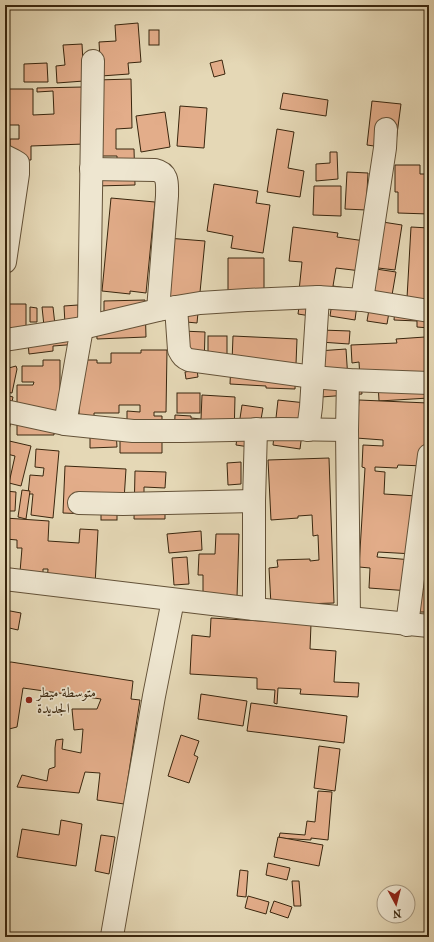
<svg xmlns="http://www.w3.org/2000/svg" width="434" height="942" font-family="'IM FELL French Canon',Amiri,serif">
	<rect width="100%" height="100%" fill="#e5d8b6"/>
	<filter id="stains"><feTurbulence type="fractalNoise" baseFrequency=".005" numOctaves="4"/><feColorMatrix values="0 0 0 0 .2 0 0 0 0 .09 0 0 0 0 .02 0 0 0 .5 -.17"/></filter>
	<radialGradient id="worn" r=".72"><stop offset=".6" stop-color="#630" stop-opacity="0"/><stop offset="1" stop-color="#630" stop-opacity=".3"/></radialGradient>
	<g fill="#e3ad8a" stroke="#39260e">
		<path d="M138,23L141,62L128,63L129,74L101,76L99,42L116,41L115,25Z"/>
		<rect x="149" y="30" width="10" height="15"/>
		<path d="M82,44L84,81L57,83L56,66L65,65L63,45Z"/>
		<path d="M222,60L225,74L214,77L210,63Z"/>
		<path d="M47,63L48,82H24V64Z"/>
		<path d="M131,79L132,128L116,129V149H134L135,185L96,186L117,166V156H99L97,80Z"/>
		<path d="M83,87L84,144L31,146V160H10V139H19V125H6L7,174H5V89H33V115L54,114L53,91L37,92V88Z"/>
		<path d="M283,93L328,100L326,116L280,109Z"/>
		<path d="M372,101L401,104L395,149L367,145Z"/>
		<path d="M180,106L207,108L204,148L177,146Z"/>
		<path d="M165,112L170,147L141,152L136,116Z"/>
		<path d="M277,129L294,132L288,168L304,171L300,197L267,192Z"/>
		<path d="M330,152H337L338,179L316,181V164L330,163Z"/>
		<path d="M395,165H420V174H429V214L398,213V192H395Z"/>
		<path d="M347,172L368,173L366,210L345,209Z"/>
		<path d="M214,184L258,191L256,203L270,205L263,253L231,248L233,236L207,231Z"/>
		<path d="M314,186H341V216L313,215Z"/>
		<path d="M111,198L155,202L146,293L130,291V294L102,291Z"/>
		<path d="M376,221L402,225L395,270L370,267Z"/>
		<path d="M293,227L338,233L337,237L365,241L361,271L336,268L333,286L359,290L355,320L330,316L332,303L325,302L323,318L298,314L301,293L299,291L302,262L289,261Z"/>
		<path d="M411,227L429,228V328L417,327V321L394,320L396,297L407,298Z"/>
		<path d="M167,238L205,241L197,323L165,320Z"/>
		<path d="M228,258H264V309L228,310Z"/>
		<path d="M376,269L396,272L387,324L367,321Z"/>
		<path d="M145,300L146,337L97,339L96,315L104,314V301Z"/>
		<path d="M5,304H26V330L5,346Z"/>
		<path d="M78,305L79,323L65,324L64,306Z"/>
		<path d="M30,307L37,308V322H30Z"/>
		<path d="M42,307H53L55,325L44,326Z"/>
		<path d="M321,330L350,331L349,344L320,342Z"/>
		<path d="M182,331L205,332L204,367L180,366Z"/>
		<path d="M27,332L79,344L53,346V351L29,354Z"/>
		<rect x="208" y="336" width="19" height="25"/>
		<path d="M233,336L297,339L295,389L266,388V386L230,384L231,362H232Z"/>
		<path d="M425,337L429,398L379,401L378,383L361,384L362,394L321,397L318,351L346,349L348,380L360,379L359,362L352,363L351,345L397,343L396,339Z"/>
		<path d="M141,350H167L166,412H154V416H162V453H120V424H127V411L140,412V405H119V413H94V430H79V372L84,360H97V363H111V353H141Z"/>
		<path d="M43,360H60V411H54V435H17V385H33L34,382H22V366H43Z"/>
		<path d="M16,366L17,369L12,393L5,392V369Z"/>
		<path d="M197,370L198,377L186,379L185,372Z"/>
		<rect x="177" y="393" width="23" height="20"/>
		<path d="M5,395L13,397L11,407L13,412L9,430H5Z"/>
		<path d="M202,395L235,397L234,438L174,441L175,415L191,416V418L201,419Z"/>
		<path d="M278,400L306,403L300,449L273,445Z"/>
		<path d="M359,400L428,403L425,466L398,465L397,468L375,467V471L385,472L384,494L417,496L414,554L378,552L377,557L412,560L410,591L369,588L370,568L359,567L365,468L362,467L363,445L383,446V440L356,438Z"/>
		<path d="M242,405L263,408L256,448L236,445Z"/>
		<path d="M116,431L117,447L90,448V436Z"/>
		<path d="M5,440L31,446L21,486L9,483L15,456L7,454L5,463Z"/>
		<path d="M36,449L59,451L53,518L31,515L33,494H28L30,475L43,476L44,468L35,467Z"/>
		<path d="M329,458L334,603L271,605L269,568L278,567L277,560L310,559V561L319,560L318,535L313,536L312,515L298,516V518L271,520L268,460Z"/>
		<path d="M241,462V484L228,485L227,463Z"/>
		<path d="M65,466L126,469L124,500L91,498L90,514L63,513Z"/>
		<path d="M135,471L166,472L165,488L144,487V496H165V519H134Z"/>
		<path d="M22,490L30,491L26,519L18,517Z"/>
		<path d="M5,491L16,492L15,511H5Z"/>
		<rect x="101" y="506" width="16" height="14"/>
		<path d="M5,518L49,521L48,541L79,543L80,529L98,530L95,585L47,583L48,569H43V573L20,572L22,548H17V540L6,539L5,557Z"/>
		<path d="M201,531L202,550L169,553L167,534Z"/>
		<path d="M216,534H239L237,597L203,596V575H198L199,554H215Z"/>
		<path d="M424,542L429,543V567H422Z"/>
		<path d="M187,557L189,584L174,585L172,558Z"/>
		<rect x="419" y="589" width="10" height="23"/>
		<path d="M5,610L21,613L18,630L5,627Z"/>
		<path d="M211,618L311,624L310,649L336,651L334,682L359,683L358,697L300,694L301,689L278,688L277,704L274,703L275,690L257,689V678L190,674L192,635L210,637Z"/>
		<path d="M11,662L133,681L131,699L140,700L124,804L97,800L100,773L85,772L79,793L17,787L22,775L47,781L49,769L55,767V748L56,740L63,739L62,749L81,753L83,729L74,730L72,709H97L101,699L23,688L17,727L5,730V663Z"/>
		<path d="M201,694L247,701L243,726L198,719Z"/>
		<path d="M251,703L347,716L344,743L247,731Z"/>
		<path d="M181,735L199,741L194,755L198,757L189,783L168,776Z"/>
		<path d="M319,746L340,749L335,791L314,788Z"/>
		<path d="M5,766H9L5,791Z"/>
		<path d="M318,791L332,792L328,840L311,838V840L279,838L280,833L305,835L307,821L315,822Z"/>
		<path d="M61,820L82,824L76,866L17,857L22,829L59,835Z"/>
		<path d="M101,835L115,837L109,874L95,871Z"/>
		<path d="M278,837L323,845L319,866L274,857Z"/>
		<path d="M268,863L290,868L287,880L266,875Z"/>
		<path d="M240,870L248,871L246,897L237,896Z"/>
		<path d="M292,881H299L301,906H294Z"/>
		<path d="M248,896L269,902L266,914L245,908Z"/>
		<path d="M274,901L292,907L288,918L270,912Z"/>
	</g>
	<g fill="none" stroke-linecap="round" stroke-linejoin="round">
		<g stroke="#645238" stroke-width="24">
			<g id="minor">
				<path d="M5,156L13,160L18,163V174L5,262"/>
				<path d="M91,169L155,170C169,173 167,184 167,196L158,310"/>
				<path d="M362,300L385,148L386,129"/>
				<path d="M176,307L179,350C182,356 184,358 189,360L313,377L348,380L429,383"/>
				<path d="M89,326L93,61"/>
				<path d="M5,340L82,328L158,310L200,303L247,300L318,297L362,300L429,311"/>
				<path d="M348,380L347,430L349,618"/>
				<path d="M5,411L65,424L133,431H183L282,429L347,430"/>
				<path d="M65,424L82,328"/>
				<path d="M308,430L311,407L318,297"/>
				<path d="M79,503L123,504L254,501"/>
				<path d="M5,579L254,609L349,618L429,626"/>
				<path d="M254,609V501L256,429"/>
				<path d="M407,625L429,455"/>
				<path d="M112,936L154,696L173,600"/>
			</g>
		</g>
		<use href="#minor" stroke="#eee6d0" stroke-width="22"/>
	</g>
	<circle fill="#8f2418" stroke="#eee6d0" stroke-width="1.5" cx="29" cy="700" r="4"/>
	<g text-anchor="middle" stroke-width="3.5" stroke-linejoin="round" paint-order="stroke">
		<g font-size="14" fill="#39260e" stroke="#eee6d0" text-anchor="start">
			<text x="37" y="697">متوسطة ميطر<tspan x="37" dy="16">الجديدة</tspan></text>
		</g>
	</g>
	<rect width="434" height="942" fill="none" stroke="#e5d8b6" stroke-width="20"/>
	<rect x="6" y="6" width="422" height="930" fill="none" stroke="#39260e" stroke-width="2"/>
	<rect x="10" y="10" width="414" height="922" fill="none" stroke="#39260e"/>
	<g transform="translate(396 904) rotate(173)"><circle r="19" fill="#eee6d0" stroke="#a69982"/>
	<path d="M0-3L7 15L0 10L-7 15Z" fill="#8f2418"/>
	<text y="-6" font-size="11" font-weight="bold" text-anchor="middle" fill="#39260e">N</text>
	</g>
	<rect width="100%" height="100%" filter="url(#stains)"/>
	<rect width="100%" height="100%" fill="url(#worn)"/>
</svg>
